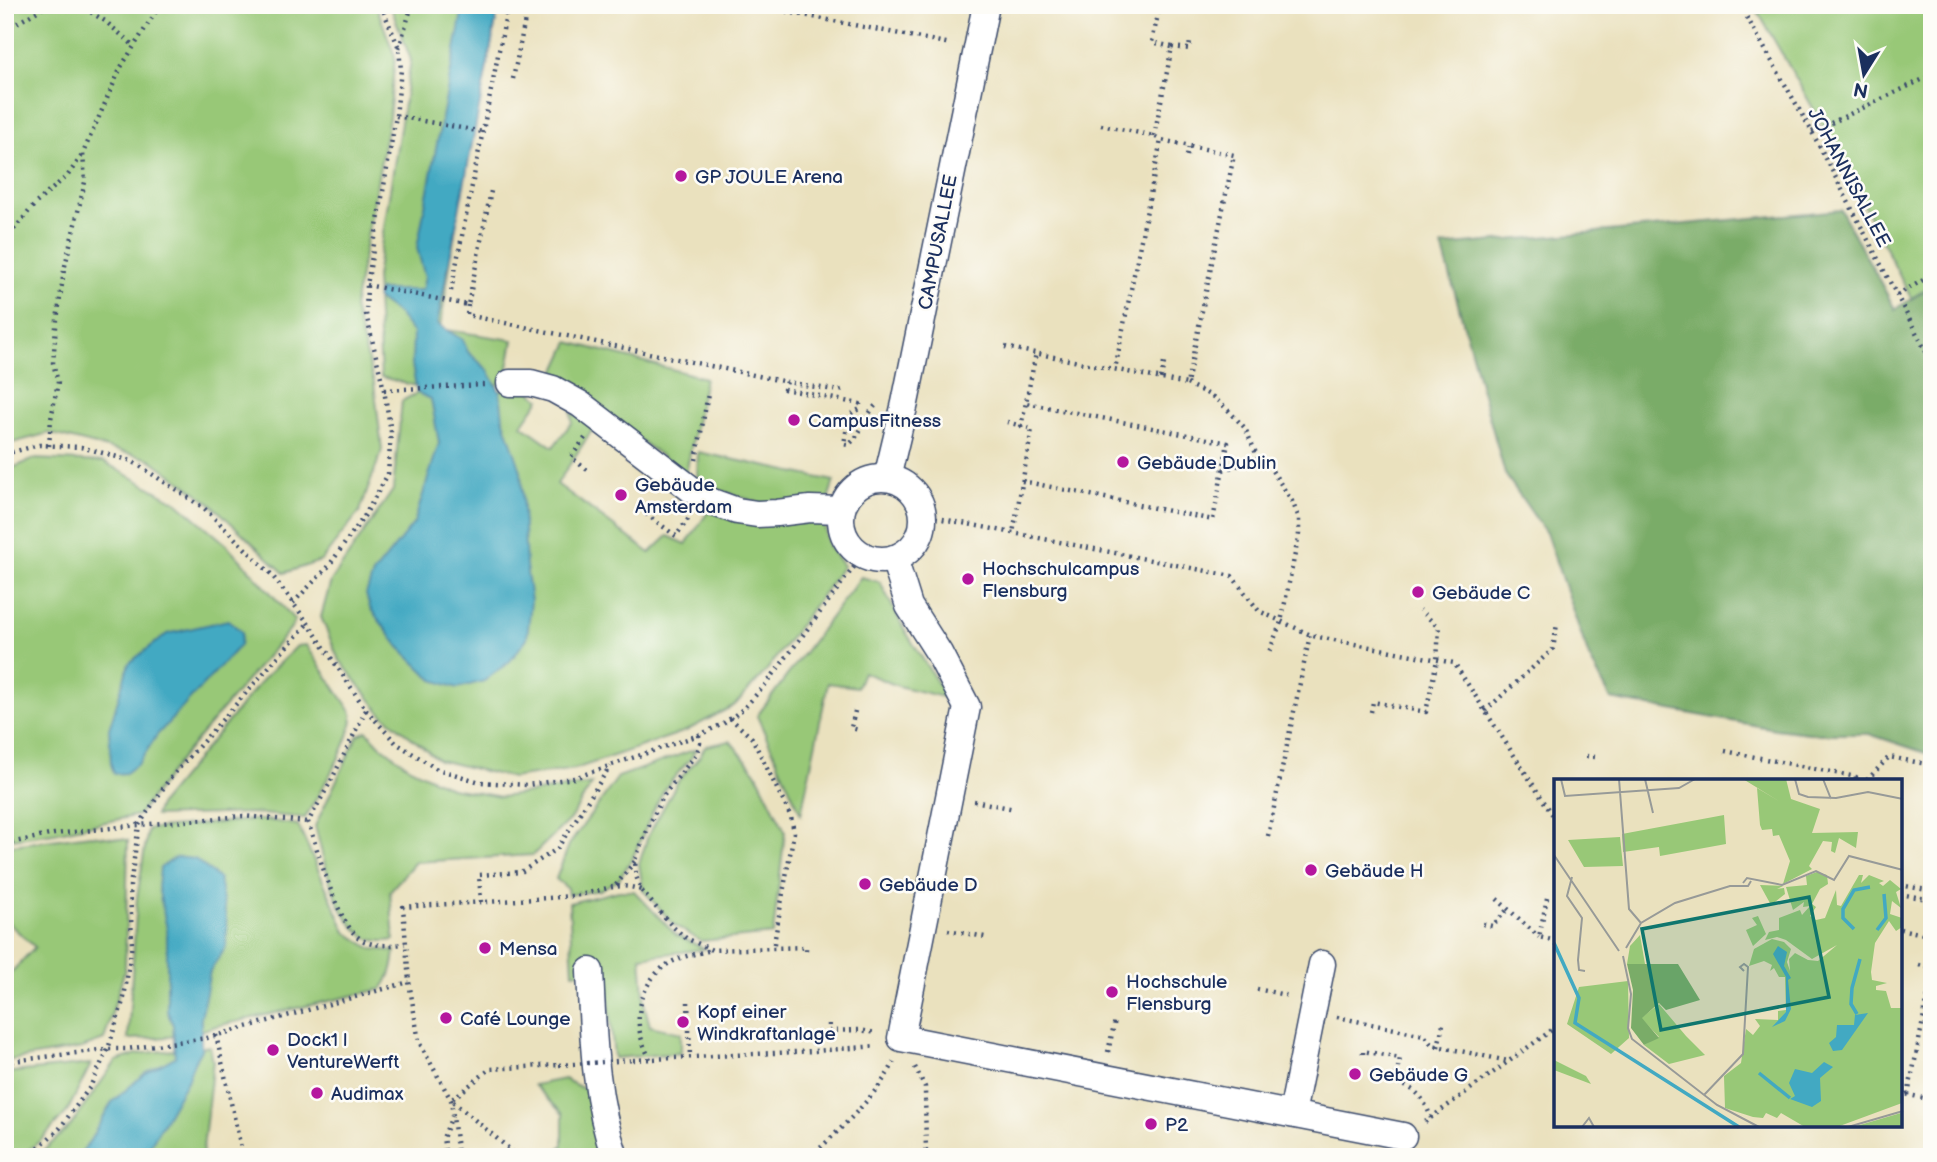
<svg xmlns="http://www.w3.org/2000/svg" width="1937" height="1162" font-family="'Balsamiq Sans',sans-serif">
	<rect width="100%" height="100%" fill="#fdfcf7"/>
	<filter id="ink" filterUnits="userSpaceOnUse"><feTurbulence type="fractalNoise" baseFrequency=".0143" numOctaves="2"/><feDisplacementMap in="SourceGraphic" scale="14" xChannelSelector="R" yChannelSelector="G"/><feConvolveMatrix kernelMatrix="1 2 1 2 8 2 1 2 1" color-interpolation-filters="sRGB"/></filter>
	<filter id="wash" filterUnits="userSpaceOnUse"><feTurbulence type="fractalNoise" baseFrequency=".00686" numOctaves="4" result="noise"/><feDisplacementMap in="SourceGraphic" scale="28" xChannelSelector="R" yChannelSelector="G"/><feGaussianBlur stdDeviation="1.57" result="paint"/><feColorMatrix in="noise" values="0 0 0 0 0 0 0 0 0 0 0 0 0 0 0 0 0 1.4 0 .05"/><feComposite in="paint" operator="in"/></filter>
	<g filter="url(#wash)">
		<rect width="100%" height="100%" fill="#eae1be"/>
		<g fill="#98c877" stroke="#5a7c6a" stroke-width="2">
			<path d="M5,5H376L395,57L389,117L354,308L374,383L382,450L360,511L321,561L284,573L209,502L150,459L49,433L5,445Z"/>
			<path d="M390,5H499L459,207L440,329L513,340L507,373L540,399L522,425L553,447L572,422L571,412L594,427L557,484L650,553L668,536L686,544L708,512L777,522H824L828,545L843,566L766,671L735,705L686,731L575,769L512,778L439,760L382,714L338,658L321,617L331,581L393,490L402,401L417,393L500,392L509,384L416,386L381,377L376,277L411,60Z"/>
			<path d="M1754,5H1932V286L1911,298L1825,129Z"/>
			<path d="M569,342L705,378L686,473L552,379Z"/>
			<path d="M698,452L834,481L826,505H766L697,483Z"/>
			<path d="M34,459L104,462L178,503L227,545L295,620L291,628L183,756L138,815L54,833L5,840V471Z"/>
			<path d="M861,577L880,582L904,629L947,698L898,686L863,672L857,687L828,683L801,814L757,716Z"/>
			<path d="M306,645L352,713C354,741 319,792 305,818L251,813L155,816L159,805L263,679L297,646Z"/>
			<path d="M367,731L380,745L410,768L451,788L501,797L592,784L570,819L533,855L415,862L390,891L394,940C383,942 372,942 363,935C333,913 324,859 315,826L358,735Z"/>
			<path d="M730,741L756,772L785,831L773,934L701,941L674,925L643,890L639,864L648,836L678,781L700,756L705,746Z"/>
			<path d="M696,749L691,758L666,787L655,807L633,857L619,879L600,890L568,895L567,888L556,879L569,845L618,777Z"/>
			<path d="M252,820H266L298,825L346,932L372,949L395,951C394,966 391,978 382,989L212,1027C185,1038 157,1038 128,1039L137,898L148,829Z"/>
			<path d="M91,835L128,840L125,969L104,1040L82,1048L5,1061V979L35,947L5,920V846Z"/>
			<path d="M619,891H634L676,935L705,949L641,957L645,1007L650,1026L681,1033V1053L614,1058L606,969L573,973L569,903Z"/>
			<path d="M210,1046L211,1058L213,1060L202,1157H37L71,1125L116,1061L137,1054Z"/>
			<path d="M91,1064L67,1112L41,1140L20,1157H5V1073Z"/>
			<path d="M564,1079L590,1092L602,1157H551L563,1145V1114L534,1085Z"/>
		</g>
		<path fill="#7aac68" stroke="#4a6e63" stroke-width="2" d="M1841,210L1895,309L1932,286V755L1869,734H1817L1775,729L1611,699L1589,657L1546,533L1505,474L1442,246Z"/>
		<g fill="#42a9c2" stroke="#2e6c90" stroke-width="2">
			<path d="M466,5H499L437,324L463,340L468,352L488,370L500,392L503,418L521,471L526,566L531,601L527,638L510,661L484,681L458,688L433,680L399,647L370,608L366,594L373,574L414,523L439,443L431,399L417,393L412,365L413,333L398,314L376,298L379,290H422L425,277L417,248L462,13Z"/>
			<path d="M228,620L242,632L240,645L157,735L139,763L126,773L114,774L111,764L109,729L129,663L167,634Z"/>
			<path d="M176,857L195,859L219,879L227,924L226,947L210,971L201,1018V1050L194,1062L187,1081L146,1153V1157H77L88,1144L112,1102L144,1074L175,1057L173,1025L167,1011V929L158,887L160,868Z"/>
		</g>
	</g>
	<g filter="url(#ink)">
		<g fill="none" stroke-linecap="round" stroke-linejoin="round">
			<g stroke="#3a4a6c" stroke-width="29">
				<g id="minor">
					<path d="M510,383H531L553,389L580,404L691,489L712,502L737,511L757,514L777,513L810,509L841,510"/>
					<path d="M887,478L905,403L986,5"/>
					<circle cx="882" cy="519" r="41"/>
					<path d="M894,558L909,606L939,653L967,707L901,1038L1403,1136"/>
					<path d="M590,971C593,1033 594,1097 615,1157"/>
					<path d="M1292,1114L1322,964"/>
				</g>
			</g>
			<g stroke="#3a4a6c" stroke-width="4.5" stroke-dasharray="2 5" stroke-linecap="butt">
				<path d="M79,5L105,21L133,45"/>
				<path d="M752,5L951,44"/>
				<path d="M1740,5L1812,132L1932,363"/>
				<path d="M5,30L48,5"/>
				<path d="M1172,47L1189,49L1190,41"/>
				<path d="M399,48L412,5"/>
				<path d="M513,79L528,5"/>
				<path d="M396,116L483,132"/>
				<path d="M1101,125L1154,136L1161,140"/>
				<path d="M1812,132L1932,75"/>
				<path d="M1154,136L1172,47L1152,42L1160,5"/>
				<path d="M1187,156L1189,146"/>
				<path d="M5,240L36,203L68,175L83,154"/>
				<path d="M367,285L468,305L491,191"/>
				<path d="M451,291L508,5"/>
				<path d="M1897,295L1932,275"/>
				<path d="M468,305L467,315L787,382"/>
				<path d="M1005,347L1187,384L1234,155L1161,140L1115,369"/>
				<path d="M1161,379L1164,363"/>
				<path d="M1187,384L1212,396L1227,409L1245,428L1258,458L1269,466L1292,501L1299,518V534L1281,622L1269,652"/>
				<path d="M384,390L484,385"/>
				<path d="M842,390L839,391L787,382L784,389L860,404V409L849,415L844,444L848,445C861,436 865,416 876,405H879"/>
				<path d="M1007,422L1032,429L1013,533"/>
				<path d="M1021,427L1036,353"/>
				<path d="M585,438L571,457L587,470"/>
				<path d="M49,446L51,419L58,382L53,363L56,327L64,270L85,182L83,153L121,67L160,5"/>
				<path d="M5,454L39,445L81,447L132,461L204,508L271,574L308,623L366,710L396,743L437,769L480,782L527,785L574,778L699,735L723,724L743,709L767,683L863,555"/>
				<path d="M696,460L708,394"/>
				<path d="M1223,470L1259,459"/>
				<path d="M1022,481L1213,520L1228,443L1026,403"/>
				<path d="M646,514L676,536L689,518"/>
				<path d="M922,515L1232,576L1259,611L1313,636L1454,663L1556,820"/>
				<path d="M293,603L328,567L365,515L388,474L391,432L384,390L366,314L367,285L396,116L401,70L399,48L381,5"/>
				<path d="M366,710L331,781L308,822C318,850 336,920 358,937C371,948 389,945 405,944"/>
				<path d="M855,711L851,728L859,730"/>
				<path d="M1485,711L1553,649L1557,624"/>
				<path d="M1371,712L1373,702L1426,712L1437,660L1439,628L1420,610"/>
				<path d="M730,718L752,738L791,817L794,832L773,949"/>
				<path d="M699,735L700,743L697,753L664,795L651,821L635,860L636,876L641,890L672,926L686,938L712,950L806,947V952"/>
				<path d="M1725,751L1856,777L1855,780"/>
				<path d="M1586,756L1595,757"/>
				<path d="M1867,780L1889,757L1932,765"/>
				<path d="M974,801L1015,809"/>
				<path d="M1268,836L1310,635"/>
				<path d="M5,844L54,834L139,825L243,816L308,822"/>
				<path d="M616,885L635,861"/>
				<path d="M1900,885L1932,891"/>
				<path d="M1900,894L1932,900"/>
				<path d="M1547,898L1539,937L1556,941"/>
				<path d="M1497,899L1539,937"/>
				<path d="M481,902L479,875L521,872L557,849L610,766"/>
				<path d="M1483,924L1492,926L1508,909"/>
				<path d="M1900,929L1928,935L1932,951"/>
				<path d="M948,930L985,937"/>
				<path d="M1928,935L1932,916"/>
				<path d="M1919,965L1932,968"/>
				<path d="M1257,989L1290,996"/>
				<path d="M688,1002L690,1057"/>
				<path d="M1337,1017L1424,1035L1432,1045L1508,1061"/>
				<path d="M829,1024V1031L860,1030L876,1033"/>
				<path d="M216,1035L243,1157"/>
				<path d="M1438,1047L1443,1024"/>
				<path d="M1108,1052L1115,1020"/>
				<path d="M1363,1054V1051L1400,1058L1395,1083"/>
				<path d="M650,1059C646,1051 642,1042 640,1033C635,1010 645,979 665,966C679,956 696,954 712,950"/>
				<path d="M633,1060L815,1051L877,1046"/>
				<path d="M5,1062L108,1049H126L207,1038L409,982"/>
				<path d="M915,1067L925,1087L926,1157"/>
				<path d="M1391,1082C1416,1087 1423,1096 1431,1118"/>
				<path d="M1900,1093L1932,1100"/>
				<path d="M1908,1095L1932,976"/>
				<path d="M1425,1122L1556,1027"/>
				<path d="M1058,1154L1067,1157"/>
				<path d="M28,1157L60,1128L90,1087L108,1049L124,998L132,944L130,886L139,825L168,781L308,623"/>
				<path d="M446,1157L443,1138L452,1116"/>
				<path d="M458,1157L451,1100L419,1042L409,982L403,907C460,903 516,901 572,896C599,893 615,880 641,890"/>
				<path d="M519,1157L451,1100L490,1069L559,1065"/>
				<path d="M810,1157C835,1135 880,1092 894,1062"/>
			</g>
			<use href="#minor" stroke="#fff" stroke-width="26"/>
			<path stroke="#3a4a6c" stroke-width="4.5" stroke-dasharray="2 5" stroke-linecap="butt" d="M559,1065L633,1060"/>
		</g>
	</g>
	<g fill="#b5179e" stroke="#fdfcf7" stroke-width="2.5">
		<circle cx="681" cy="176" r="7"/>
		<circle cx="794" cy="420" r="7"/>
		<circle cx="1123" cy="462" r="7"/>
		<circle cx="621" cy="495" r="7"/>
		<circle cx="968" cy="579" r="7"/>
		<circle cx="1418" cy="592" r="7"/>
		<circle cx="1311" cy="870" r="7"/>
		<circle cx="865" cy="884" r="7"/>
		<circle cx="485" cy="948" r="7"/>
		<circle cx="1112" cy="992" r="7"/>
		<circle cx="446" cy="1018" r="7"/>
		<circle cx="683" cy="1022" r="7"/>
		<circle cx="273" cy="1050" r="7"/>
		<circle cx="1355" cy="1074" r="7"/>
		<circle cx="317" cy="1093" r="7"/>
		<circle cx="1151" cy="1124" r="7"/>
	</g>
	<g text-anchor="middle" stroke-width="5" stroke-linejoin="round" paint-order="stroke">
		<g font-size="19" fill="#1b2f5e" stroke="#fdfcf7" text-anchor="start">
			<text x="695" y="183">GP JOULE Arena</text>
			<text x="808" y="427">CampusFitness</text>
			<text x="1137" y="469">Gebäude Dublin</text>
			<text x="635" y="491">Gebäude<tspan x="635" dy="22">Amsterdam</tspan></text>
			<text x="982" y="575">Hochschulcampus<tspan x="982" dy="22">Flensburg</tspan></text>
			<text x="1432" y="599">Gebäude C</text>
			<text x="1325" y="877">Gebäude H</text>
			<text x="879" y="891">Gebäude D</text>
			<text x="499" y="955">Mensa</text>
			<text x="1126" y="988">Hochschule<tspan x="1126" dy="22">Flensburg</tspan></text>
			<text x="697" y="1018">Kopf einer<tspan x="697" dy="22">Windkraftanlage</tspan></text>
			<text x="460" y="1025">Café Lounge</text>
			<text x="287" y="1046">Dock1 |<tspan x="287" dy="22">VentureWerft</tspan></text>
			<text x="1369" y="1081">Gebäude G</text>
			<text x="331" y="1100">Audimax</text>
			<text x="1165" y="1131">P2</text>
		</g>
		<g font-size="19" fill="#1b2f5e" stroke="#fdfcf7">
			<text transform="translate(1850 177) rotate(62)" y="7">JOHANNISALLEE</text>
			<text transform="translate(937 242) rotate(-79)" y="7">CAMPUSALLEE</text>
		</g>
	</g>
	<g transform="translate(1554 779)">
		<rect width="348" height="348" fill="#eae1be"/>
		<path d="M189,0H232L237,20L266,30L258,54L304,53L302,69L285,59L281,74L277,72L278,63L269,62L255,87L258,90L229,105L236,82L225,56L219,57L218,50L208,51L206,46L203,9L228,24ZM170,36L172,65L106,77L105,68L69,73L68,55ZM66,58L69,87L30,88L14,61ZM263,93L273,96L274,105L266,110L258,125L262,128L256,137L262,141L271,139L282,111L283,126L287,127L305,96H309L307,104L315,96L330,102L325,104L329,107L336,101L347,110L342,113L347,129L338,122L336,135L348,139V148L342,152L335,142L321,164L317,193L318,201L333,204L322,207V211L332,212L337,229H348V324L283,348H251L227,334L223,339L212,334L209,339L199,338L171,329L170,297L187,284L192,250L199,256L206,247L201,240L224,241V232L232,231L231,198H225L220,189L216,192L218,186L210,182L195,187L200,170L218,160L230,163L237,170L233,183L236,192L235,180L241,174L254,181L264,182L283,166L258,180L232,161L223,158L211,161L215,153L225,151V139L246,131L248,136L256,127L249,128L250,123L239,131L232,108L253,106L252,97ZM206,106L229,107L223,110L230,109L231,115L217,126ZM204,137L212,155L199,167L192,151L203,146L198,139ZM86,156L91,185H73L76,167ZM74,202L75,259L57,275L13,245L25,208ZM105,225L132,257L151,276L115,285L90,266L105,258L87,239ZM0,281L32,297L37,305L0,291ZM347,334L348,348H299Z" fill="#98c877"/>
		<path d="M73,185H124L146,221L112,231L105,224L88,239L105,259L90,266L77,249L79,211Z" fill="#7aac68"/>
		<path d="M224,167L233,173L230,187L237,199L234,201L237,230L231,242L218,248L232,233V198L219,175ZM314,234L288,271L279,272L275,264L282,258L283,246H300L301,236ZM270,283L279,288L266,299L267,322L258,328L236,320L241,317L235,304L241,290L258,294Z" fill="#42a9c2"/>
		<path fill="none" stroke="#42a9c2" stroke-width="3.5" d="M300,150L289,139V130L300,111L316,108M323,151L332,139L330,115M0,164L25,219L21,244L185,348M303,235L297,225L298,209L306,180M205,294L236,319"/>
		<path fill="none" stroke="#979a98" stroke-width="2" d="M7,0L11,17L125,9L141,0M65,0L75,130L87,144M91,0L99,34M241,0L245,15L254,18L282,19L314,13L349,20M269,0L277,20M0,76L65,172M18,98L13,117L28,139L24,181L25,191L31,192M189,104L193,99L228,106L262,92L280,101L295,77L349,91M72,169L87,144L121,124L176,107H194L197,102M69,177L77,215L74,249L78,260L163,326L205,348M150,316L189,275L194,188L190,185L186,188L190,192M28,348L35,339L40,348M294,348L349,332"/>
		<path fill="#0f766e" fill-opacity="0.15" stroke="#0f766e" stroke-width="3.5" d="M255,118L275,218L107,251L88,150Z"/>
		<rect width="348" height="348" fill="none" stroke="#1b2f5e" stroke-width="3.5"/>
	</g>
	<rect width="1937" height="1162" fill="none" stroke="#fdfcf7" stroke-width="28"/>
	<g transform="translate(1864 74) rotate(191)" stroke="#fdfcf7" stroke-width="5" paint-order="stroke">
	<path d="M0-5L12 26L0 18L-12 26Z" fill="#1b2f5e"/>
	<text y="-10" font-size="19" font-weight="bold" text-anchor="middle" fill="#1b2f5e">N</text>
	</g>
</svg>
